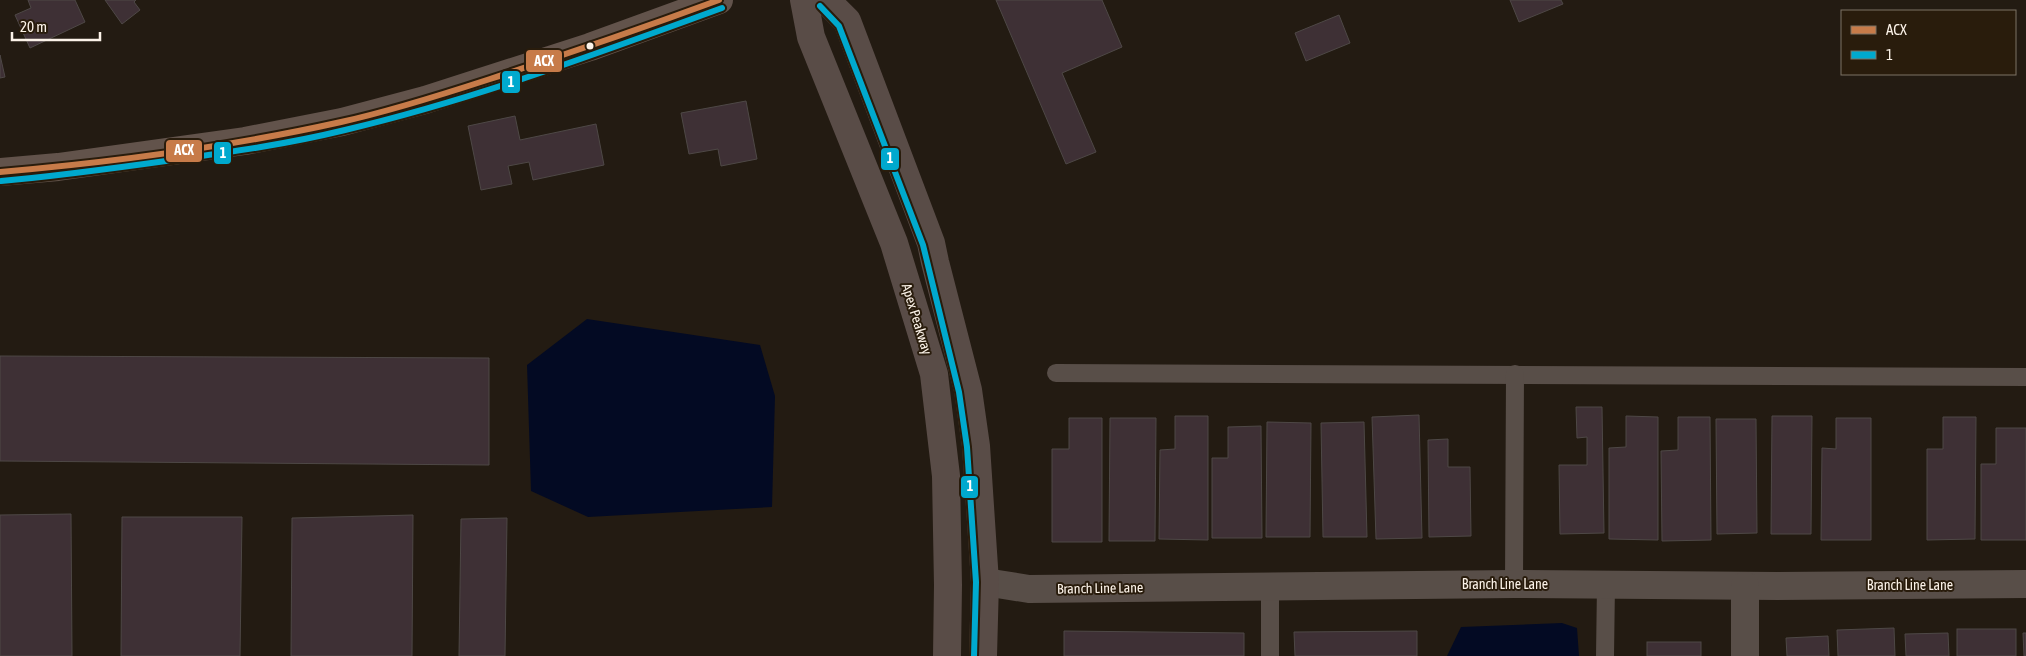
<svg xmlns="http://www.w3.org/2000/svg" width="2026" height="656" font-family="'Asap Condensed',sans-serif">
	<rect width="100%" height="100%" fill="#231b12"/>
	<g fill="#030a23">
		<path d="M587,319L760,345L775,396L772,507L588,517L531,491L527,365Z"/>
		<path d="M1562,623L1577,628L1579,656H1447L1461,627Z"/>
	</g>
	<g fill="#3e3035" stroke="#4e4846">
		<path d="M28,0H75L85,22L30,48L15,15L31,8Z"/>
		<path d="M105,0H136L134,2L140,10L122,24Z"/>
		<path d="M996,0H1102L1122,47L1062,73L1096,152L1066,164Z"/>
		<path d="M1510,0H1561L1563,4L1519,22Z"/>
		<path d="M1339,15L1350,43L1306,61L1295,33Z"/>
		<path d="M0,55L5,77L0,78Z"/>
		<path d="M746,101L757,159L721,166L718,149L689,154L681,113Z"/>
		<path d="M515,116L520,140L596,124L604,165L533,180L529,162L508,166L512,184L481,190L468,126Z"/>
		<path d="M0,356L489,358V465L0,461Z"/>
		<path d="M1576,407H1602L1604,533L1560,534L1559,465H1587V437L1577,438Z"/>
		<path d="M1419,415L1422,538L1376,539L1372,417Z"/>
		<path d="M1175,416H1208V540L1159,539L1160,450L1175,449Z"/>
		<path d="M1626,416L1658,417V540L1609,539V448L1626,447Z"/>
		<path d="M1772,416H1812L1811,534H1771Z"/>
		<path d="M1678,417H1710L1711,540L1662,541L1661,451L1678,450Z"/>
		<path d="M1943,417H1976L1975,539L1927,540V449H1943Z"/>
		<path d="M1069,418H1102V542H1052V449H1069Z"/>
		<path d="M1110,418H1156L1155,541H1109Z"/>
		<path d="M1836,418H1871V540H1821L1822,448L1836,449Z"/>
		<path d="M1716,419H1756L1757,533L1717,534Z"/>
		<path d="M1267,422L1311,423L1310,537H1266Z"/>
		<path d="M1364,422L1367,537H1323L1321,423Z"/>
		<path d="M1261,426L1262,538H1212V458H1228V427Z"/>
		<path d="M1996,428H2026V540H1981V464H1996Z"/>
		<path d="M1448,439V467H1470L1471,536L1429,537L1428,440Z"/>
		<path d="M71,514L72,656H0V515Z"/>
		<path d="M413,515L412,656H291L292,518Z"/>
		<path d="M122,517H242L240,656H121Z"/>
		<path d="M507,518L505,656H459L461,519Z"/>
		<path d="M1894,628L1895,656H1838L1837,630Z"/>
		<rect x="1957" y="629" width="59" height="27"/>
		<path d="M1064,631L1244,633V656H1064Z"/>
		<path d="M1417,631V656H1295L1294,632Z"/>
		<path d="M1948,633L1949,656H1906L1905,634Z"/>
		<path d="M2023,633H2026V656H2024Z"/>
		<path d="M1828,636L1829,656H1787L1786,638Z"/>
		<rect x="1647" y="642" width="54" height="14"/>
	</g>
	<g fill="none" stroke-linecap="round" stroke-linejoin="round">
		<g stroke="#584e48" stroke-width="18">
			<path d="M1056,373L2026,377"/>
			<path d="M1514,584L1515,374"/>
			<path d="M1270,656V586"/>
			<path d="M1605,656L1606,584"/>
		</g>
		<g stroke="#584e48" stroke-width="28">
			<path d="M985,582L1029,589L1514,584L1777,586L2026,584"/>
			<path d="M1745,586V656"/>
		</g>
		<g stroke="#594c47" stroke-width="28">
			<path d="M804,0L811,37L894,243L934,374L946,476L948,585L947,656"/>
			<path d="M826,0L847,21L931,243L935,262L968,390L976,446L985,582L983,656"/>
		</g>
		<path stroke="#62534b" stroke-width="28" d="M0,172L58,167L245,141L342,122L425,100L590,47L719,0"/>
		<g stroke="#291c0c" stroke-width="10">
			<path id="bus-1" d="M0,172C114,162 229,147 341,122C391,111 441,95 490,79C567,54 643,28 719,0"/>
		</g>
		<g stroke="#291c0c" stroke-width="10">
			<g id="bus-2">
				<path d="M820,6L839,26L923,245L959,392L967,447L976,582L974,656"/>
				<path d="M1,181C59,176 116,168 173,160C231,152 288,144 345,130C473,100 598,53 722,8"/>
			</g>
		</g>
		<use href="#bus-1" stroke="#c77b49" stroke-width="6"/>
		<use href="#bus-2" stroke="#00a9ce" stroke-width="6"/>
	</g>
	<circle fill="#fcf3e9" stroke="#291c0c" stroke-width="2" cx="590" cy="46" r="4.5"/>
	<g text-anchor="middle" stroke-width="4" stroke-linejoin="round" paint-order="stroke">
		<g font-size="14" fill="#fcf3e9" stroke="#291c0c">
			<text transform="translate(917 319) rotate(73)" y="5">Apex Peakway</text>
			<text x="1505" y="589">Branch Line Lane</text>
			<text x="1910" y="590">Branch Line Lane</text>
			<text transform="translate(1100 588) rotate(-1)" y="5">Branch Line Lane</text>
		</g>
	</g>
	<g stroke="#291c0c" stroke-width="2">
		<rect x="525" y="49" width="38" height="24" rx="5" fill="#c77b49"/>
		<rect x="501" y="70" width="20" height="24" rx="5" fill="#00a9ce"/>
		<rect x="165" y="139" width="38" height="24" rx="5" fill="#c77b49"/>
		<rect x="213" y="141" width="19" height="24" rx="5" fill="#00a9ce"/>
		<rect x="880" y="147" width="20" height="24" rx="5" fill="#00a9ce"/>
		<rect x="960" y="475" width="19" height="24" rx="5" fill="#00a9ce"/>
	</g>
	<g font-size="14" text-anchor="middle" font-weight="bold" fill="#fff">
		<text x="544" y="66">ACX</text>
		<text x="511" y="87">1</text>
		<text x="184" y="155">ACX</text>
		<text x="223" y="158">1</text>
		<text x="890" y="163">1</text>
		<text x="970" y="491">1</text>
	</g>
	<rect x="1841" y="10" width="175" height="65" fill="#291c0c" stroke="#7d7264"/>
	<rect x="1851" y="26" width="25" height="8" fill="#c77b49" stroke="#7d7264"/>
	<text x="1886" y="35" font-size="15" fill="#fcf3e9">ACX</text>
	<rect x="1851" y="51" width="25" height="8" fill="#00a9ce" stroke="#7d7264"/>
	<text x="1886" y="60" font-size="15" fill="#fcf3e9">1</text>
	<path d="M12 32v8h88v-8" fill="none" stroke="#fcf3e9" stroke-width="2.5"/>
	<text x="20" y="32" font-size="15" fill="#fcf3e9" stroke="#291c0c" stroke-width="4" paint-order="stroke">20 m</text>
</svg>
